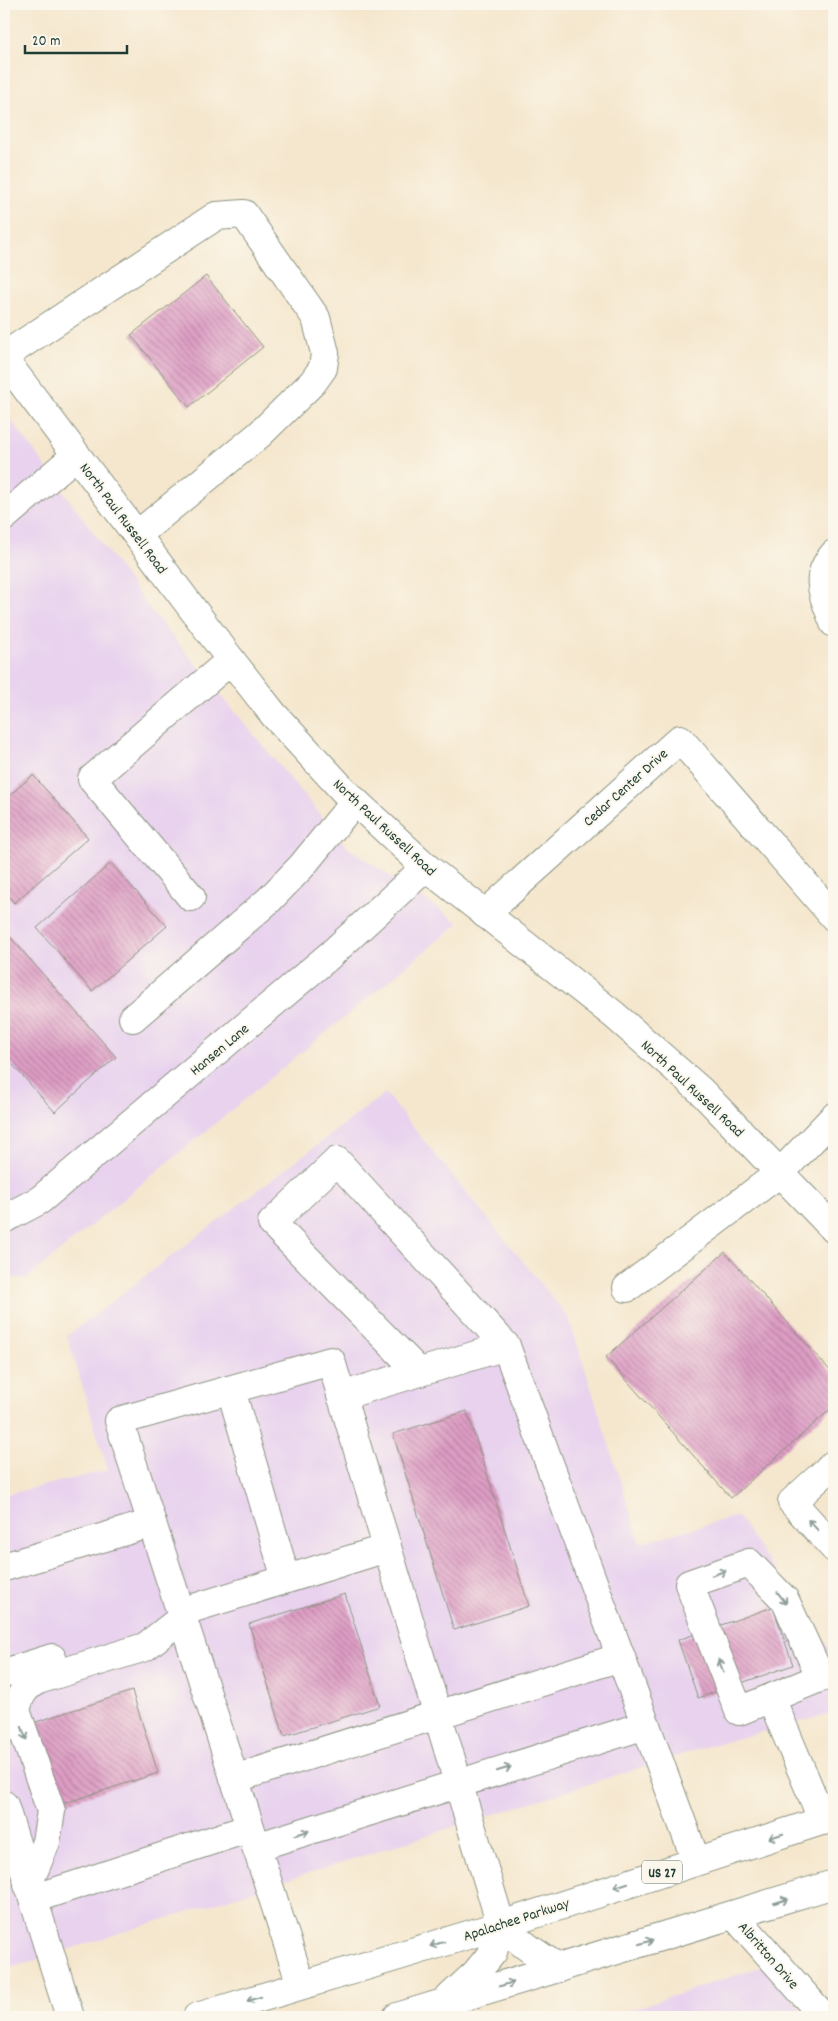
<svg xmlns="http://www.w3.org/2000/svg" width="838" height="2021" font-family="Dekko,sans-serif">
	<defs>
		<pattern id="building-back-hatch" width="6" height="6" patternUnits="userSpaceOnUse" patternTransform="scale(1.25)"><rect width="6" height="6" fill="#de9cc4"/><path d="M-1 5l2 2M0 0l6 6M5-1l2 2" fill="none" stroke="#b380a0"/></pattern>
	</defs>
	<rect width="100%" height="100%" fill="#fbf7ec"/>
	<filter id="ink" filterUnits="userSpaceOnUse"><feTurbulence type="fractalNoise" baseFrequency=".02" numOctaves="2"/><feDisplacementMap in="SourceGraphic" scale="10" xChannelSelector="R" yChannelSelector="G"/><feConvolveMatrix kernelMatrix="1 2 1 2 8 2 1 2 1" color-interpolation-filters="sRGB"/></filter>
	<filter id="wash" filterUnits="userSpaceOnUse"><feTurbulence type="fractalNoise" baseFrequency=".0096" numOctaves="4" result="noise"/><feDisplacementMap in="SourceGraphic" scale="20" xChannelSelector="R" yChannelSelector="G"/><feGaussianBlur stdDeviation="1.12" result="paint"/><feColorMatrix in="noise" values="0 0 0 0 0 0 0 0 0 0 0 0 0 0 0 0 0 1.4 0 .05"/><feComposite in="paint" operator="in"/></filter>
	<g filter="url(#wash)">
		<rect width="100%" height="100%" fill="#f5e7ce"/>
		<g fill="#e8d2ee">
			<path d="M4,410L145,603L347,847L459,923L26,1279L4,1277Z"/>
			<path d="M385,1093L569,1318L640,1543L737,1516L834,1655V1713L705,1747L4,1970V1495L108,1470L67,1336Z"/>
			<path d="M764,1966L808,2017H608Z"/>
		</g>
		<g id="blocks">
			<g fill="url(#building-back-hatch)">
				<path d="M206,276L263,347L189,407L131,335Z"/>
				<path d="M33,775L88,838L14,903L4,891V800Z"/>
				<path d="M111,863L167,926L92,991L37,928Z"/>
				<path d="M4,930L116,1057L55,1112L4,1055Z"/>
				<path d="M725,1252L834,1375V1406L731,1498L606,1357Z"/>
				<path d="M467,1411L529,1606L454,1630L393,1434Z"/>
				<path d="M345,1594L380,1706L284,1736L249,1624Z"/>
				<path d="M773,1607L793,1665L698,1698L678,1640Z"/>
				<path d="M132,1691L158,1773L59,1805L33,1723Z"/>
			</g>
		</g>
	</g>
	<g filter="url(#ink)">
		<use href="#blocks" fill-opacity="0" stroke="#8a9281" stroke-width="1"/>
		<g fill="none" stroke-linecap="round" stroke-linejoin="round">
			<g stroke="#8a9281" stroke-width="30">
				<g id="minor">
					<path d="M4,356L216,216L244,214L316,318L325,353L323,368L313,382L260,434L137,535"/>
					<path d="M4,359L231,660L274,715L346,793L426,867L613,1014L700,1090L834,1229"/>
					<path d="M4,517L76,455"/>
					<path d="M834,554C812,579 824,595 834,623"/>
					<path d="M191,897L92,779L231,660"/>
					<path d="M485,914L680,739L834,917"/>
					<path d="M133,1018L269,900L301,867L355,801"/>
					<path d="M4,1219L40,1200L329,956L426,867"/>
					<path d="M627,1288L781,1172L834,1117"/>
					<path d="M419,1372L272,1223L337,1161L506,1346L696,1861"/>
					<path d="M231,1390L286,1579"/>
					<path d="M341,1396L506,1346"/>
					<path d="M834,1464L792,1502L834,1548"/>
					<path d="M4,1567L152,1523"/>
					<path d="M181,1612L387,1548"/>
					<path d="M4,1673L52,1658"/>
					<path d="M821,1678L785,1600L749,1563L689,1584L739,1711C771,1698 803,1685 834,1672"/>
					<path d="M771,1698L823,1821"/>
					<path d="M234,1779L621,1657"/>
					<path d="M4,1805L70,2017"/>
					<path d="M256,1847L646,1725"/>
					<path d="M28,1885L46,1842L51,1811L16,1710C20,1695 24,1687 38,1680L145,1647L182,1618"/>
					<path d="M33,1899L250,1828"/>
					<path d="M734,1915L824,2017"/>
					<path d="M301,1985L119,1421L331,1361L501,1925"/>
				</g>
			</g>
			<g stroke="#8a9281" stroke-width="30">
				<g id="major">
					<path d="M501,1925C519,1942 538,1956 560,1968"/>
					<path d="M450,1997L476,1973L493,1952L501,1925"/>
					<path d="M197,2017L501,1925L834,1817"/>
					<path d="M397,2017L834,1884"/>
				</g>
			</g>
			<use href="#minor" stroke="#fff" stroke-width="28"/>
			<use href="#major" stroke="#fff" stroke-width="28"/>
		</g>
		<defs><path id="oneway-shaft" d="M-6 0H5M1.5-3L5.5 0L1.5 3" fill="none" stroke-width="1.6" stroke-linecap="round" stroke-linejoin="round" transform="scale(1.25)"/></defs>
		<g stroke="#8f9e9a">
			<use href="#oneway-shaft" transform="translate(813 1525) rotate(-133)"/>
			<use href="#oneway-shaft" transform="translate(719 1573) rotate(-19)"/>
			<use href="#oneway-shaft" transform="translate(782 1598) rotate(52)"/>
			<use href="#oneway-shaft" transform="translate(721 1666) rotate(-111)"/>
			<use href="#oneway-shaft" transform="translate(24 1733) rotate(71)"/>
			<use href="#oneway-shaft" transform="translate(504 1769) rotate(-17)"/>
			<use href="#oneway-shaft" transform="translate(302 1833) rotate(-18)"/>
			<use href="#oneway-shaft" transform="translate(776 1836) rotate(163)"/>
			<use href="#oneway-shaft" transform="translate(621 1885) rotate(162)"/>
			<use href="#oneway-shaft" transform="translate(781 1901) rotate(-17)"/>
			<use href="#oneway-shaft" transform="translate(646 1942) rotate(-17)"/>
			<use href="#oneway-shaft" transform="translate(437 1944) rotate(163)"/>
			<use href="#oneway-shaft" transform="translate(507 1984) rotate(-17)"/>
			<use href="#oneway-shaft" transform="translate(254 1999) rotate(163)"/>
		</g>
	</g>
	<g text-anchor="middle" stroke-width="4" stroke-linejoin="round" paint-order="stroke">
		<rect fill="#fbf7ec" stroke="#61756b" stroke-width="1" x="642" y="1860.5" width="40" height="23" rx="4"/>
		<g font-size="14" font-weight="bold" fill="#1f3d34">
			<text x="662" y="1877">US 27</text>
		</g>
		<g font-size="15" fill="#1f3d34" stroke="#fbf7ec">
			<text transform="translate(124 518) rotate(53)" y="5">North Paul Russell Road</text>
			<text transform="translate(625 787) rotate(-42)" y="5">Cedar Center Drive</text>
			<text transform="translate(385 827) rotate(43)" y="5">North Paul Russell Road</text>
			<text transform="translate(219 1049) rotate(-40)" y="5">Hansen Lane</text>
			<text transform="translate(693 1088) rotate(43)" y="5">North Paul Russell Road</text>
			<text transform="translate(516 1919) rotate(-18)" y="5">Apalachee Parkway</text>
			<text transform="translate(769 1955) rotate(49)" y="5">Albritton Drive</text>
		</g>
	</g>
	<rect width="838" height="2021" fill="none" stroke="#fbf7ec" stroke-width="20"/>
	<path d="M25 45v8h102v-8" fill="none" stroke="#1f3d34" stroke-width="2.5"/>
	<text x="32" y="45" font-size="15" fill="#1f3d34" stroke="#fbf7ec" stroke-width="4" paint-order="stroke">20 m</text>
</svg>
